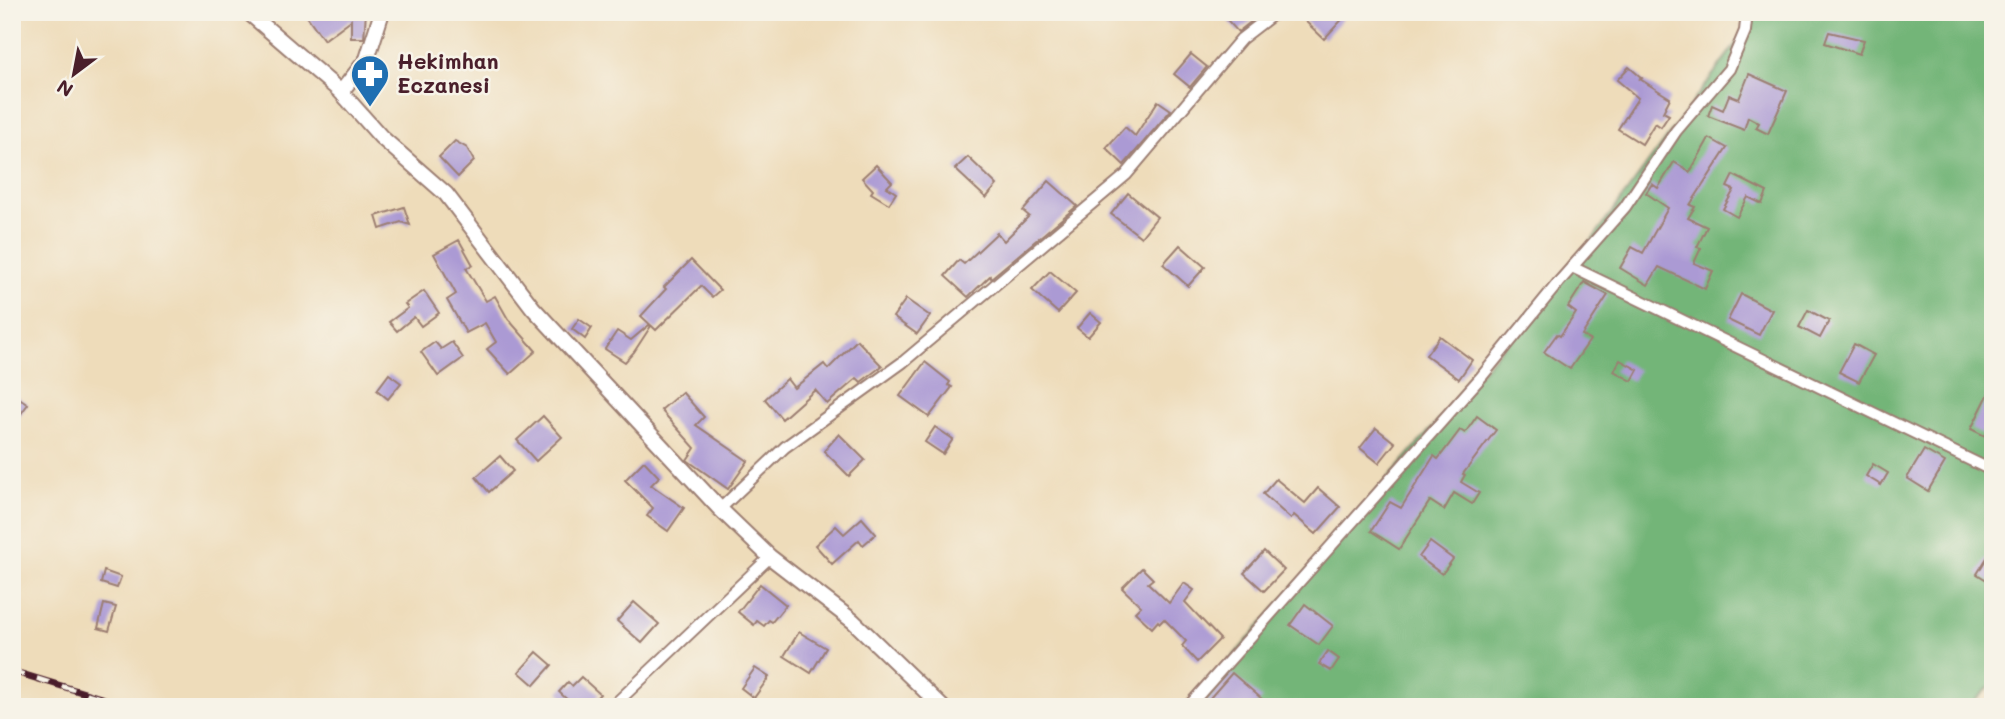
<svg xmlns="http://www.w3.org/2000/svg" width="2005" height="719" font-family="Mali,sans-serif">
	<rect width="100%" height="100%" fill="#f7f3e8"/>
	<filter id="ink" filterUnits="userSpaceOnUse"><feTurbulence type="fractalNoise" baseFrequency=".0143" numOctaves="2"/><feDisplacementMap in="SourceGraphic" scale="14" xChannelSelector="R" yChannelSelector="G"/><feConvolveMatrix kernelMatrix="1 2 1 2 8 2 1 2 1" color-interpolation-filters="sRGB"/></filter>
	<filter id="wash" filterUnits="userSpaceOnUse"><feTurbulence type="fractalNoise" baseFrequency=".00686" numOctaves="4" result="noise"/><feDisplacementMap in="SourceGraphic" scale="28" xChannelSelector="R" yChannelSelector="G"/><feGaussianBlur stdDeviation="1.57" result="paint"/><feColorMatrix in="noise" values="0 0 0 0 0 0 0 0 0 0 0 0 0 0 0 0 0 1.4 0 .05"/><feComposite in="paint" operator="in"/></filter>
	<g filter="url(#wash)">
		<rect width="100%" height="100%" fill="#eedcba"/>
		<path fill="#73b578" stroke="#5e6a52" stroke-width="2" d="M1751,12H1993V683L1968,707H1189L1572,267L1745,31Z"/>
		<g id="blocks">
			<g fill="#ab9ad4">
				<path d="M304,12H366L364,38H351V20L324,40Z"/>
				<path d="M1220,12H1263L1238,32Z"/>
				<path d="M1309,12H1349L1324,39L1303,19Z"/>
				<path d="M1829,32L1864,40L1859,54L1825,43Z"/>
				<path d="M1191,54L1207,67L1190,87L1174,74Z"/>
				<path d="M1629,67L1642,78L1640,79L1670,98L1663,112L1669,115L1661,127L1655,123L1642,144L1618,129L1638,98L1617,80Z"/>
				<path d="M1749,74L1787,91L1768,134L1756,128L1759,123L1748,117L1744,130L1708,116L1712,105L1723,110L1729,95L1739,99Z"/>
				<path d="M1158,101L1171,110L1124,165L1106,148L1125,127L1135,136Z"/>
				<path d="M1709,138L1727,148L1690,205L1695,207L1688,218L1707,227L1697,247L1701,248L1694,263L1713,271L1705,289L1659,267L1648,285L1620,268L1632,247L1643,253L1668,208L1646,193L1652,184L1658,188L1674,162L1690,172Z"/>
				<path d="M455,141L467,148L474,161L458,177L439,157Z"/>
				<path d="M968,157L997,185L986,198L955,169Z"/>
				<path d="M876,165L892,182L887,187L896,193L889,204L871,193L873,190L862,178Z"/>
				<path d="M1733,175L1767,192L1762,204L1748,197L1737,217L1723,209L1734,190L1727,187Z"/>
				<path d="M1049,181L1077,206L991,278L990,276L968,297L945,276L959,260L964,264L997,233L1004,241L1029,216L1023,211Z"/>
				<path d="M1128,193L1157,217L1141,237L1111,214Z"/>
				<path d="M404,207L410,225L401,222L380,229L376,216Z"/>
				<path d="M459,240L473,265L466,268L486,301L495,296L508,319L536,351L510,374L487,349L496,342L485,323L466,333L447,300L456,294L434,254Z"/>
				<path d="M1180,245L1205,267L1188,286L1163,264Z"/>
				<path d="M691,260L720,290L712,297L701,286L656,330L641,316L666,289L664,287Z"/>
				<path d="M1050,271L1076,293L1058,313L1032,290Z"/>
				<path d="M1584,282L1608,295L1582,335L1590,340L1570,369L1544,352L1557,334L1560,336L1576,313L1568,307Z"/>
				<path d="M424,291L439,313L421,326L414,317L397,331L389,322L408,308L405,304Z"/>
				<path d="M1741,294L1772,310L1759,335L1728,320Z"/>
				<path d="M906,299L930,316L917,334L893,317Z"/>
				<path d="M1808,310L1829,321L1820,338L1799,327Z"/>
				<path d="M1090,313L1101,322L1088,337L1077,328Z"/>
				<path d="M579,319L592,328L585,339L572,329Z"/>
				<path d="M649,325L651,326L634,352L625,362L605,349L617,331L631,340Z"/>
				<path d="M1440,336L1472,360L1459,379L1426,355Z"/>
				<path d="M857,340L882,366L861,382L857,378L827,404L815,390L782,419L765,399L787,379L794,388L824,364L828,369Z"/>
				<path d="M435,342L441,349L452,342L463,358L438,376L421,352Z"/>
				<path d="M1854,344L1874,355L1859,382L1839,372Z"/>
				<path d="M1620,360L1638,370L1632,381L1614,371Z"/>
				<path d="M925,362L950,382L948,385L952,387L929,417L900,396Z"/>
				<path d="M389,374L401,383L388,399L377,390Z"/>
				<path d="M1993,385V440L1971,429Z"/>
				<path d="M682,392L704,417L696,425L748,461L728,489L687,460L695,448L661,410Z"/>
				<path d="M12,393L28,404L12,426Z"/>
				<path d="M543,416L562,437L536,461L517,440Z"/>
				<path d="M1477,416L1496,430L1463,474L1465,475L1461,482L1479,493L1472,504L1454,493L1444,510L1430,501L1399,549L1371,531L1390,502L1401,508L1434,456L1438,459L1460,430L1465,433Z"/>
				<path d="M935,427L953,439L943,454L925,442Z"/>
				<path d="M1376,428L1395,443L1379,463L1360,448Z"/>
				<path d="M839,434L865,460L849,476L824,451Z"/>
				<path d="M1924,450L1945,462L1928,491L1907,478Z"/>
				<path d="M500,456L513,471L489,492L476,477Z"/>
				<path d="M644,461L659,477L651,485L684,508L668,531L647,516L653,508L625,480Z"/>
				<path d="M1873,464L1888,473L1881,485L1866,476Z"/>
				<path d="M1276,479L1305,503L1318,488L1340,507L1316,534L1294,515L1291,519L1263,494Z"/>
				<path d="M862,518L876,534L863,545L859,540L832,564L815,545L836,526L844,534Z"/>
				<path d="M1430,542L1453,559L1442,574L1419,557Z"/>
				<path d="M1993,548V584L1977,574Z"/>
				<path d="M1264,551L1284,570L1264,591L1244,573Z"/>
				<path d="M1142,568L1153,579L1148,583L1169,603L1184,583L1194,590L1185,602L1220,639L1197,662L1182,646L1186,641L1164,619L1160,623L1158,621L1152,628L1135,612L1141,606L1122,588Z"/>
				<path d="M104,571L121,577L117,588L101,583Z"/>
				<path d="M760,584L786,605L772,622L769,620L764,626L757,621L754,625L738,612Z"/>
				<path d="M634,602L659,624L642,643L617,621Z"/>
				<path d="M104,604L116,607L109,631L98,628Z"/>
				<path d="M1305,604L1333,626L1319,645L1290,625Z"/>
				<path d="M799,632L826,648L811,673L784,656Z"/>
				<path d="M1328,651L1339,659L1331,671L1319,664Z"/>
				<path d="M537,652L552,665L534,685L519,672Z"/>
				<path d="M755,668L769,677L754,698L741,688Z"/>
				<path d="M1232,673L1262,699L1255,707H1202Z"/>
				<path d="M581,677L600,694L588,707H575L559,692L568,682L572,686Z"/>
			</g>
		</g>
	</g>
	<g filter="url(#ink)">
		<use href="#blocks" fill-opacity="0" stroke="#9c7e72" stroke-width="2"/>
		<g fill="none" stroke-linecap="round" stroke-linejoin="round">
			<g stroke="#9c7e72" stroke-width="14">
				<g id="minor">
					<path d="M1572,267L1993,471"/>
					<path d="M720,509L785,447L903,362L1126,175L1241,39L1276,12"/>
					<path d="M612,707L770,557"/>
					<path d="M1188,707L1482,376L1558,283L1625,207L1676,131L1729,69L1745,31L1747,12"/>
				</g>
			</g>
			<g stroke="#9c7e72" stroke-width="18">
				<g id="tertiary">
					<path d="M248,12L341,92L381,137L446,194L533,308L720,509L770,557L853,621L942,707"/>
					<path d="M341,92L367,59L382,12"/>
				</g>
			</g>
			<use href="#minor" stroke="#fff" stroke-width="10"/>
			<use href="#tertiary" stroke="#fff" stroke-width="14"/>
			<g stroke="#4a1f2b" stroke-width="7">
				<path id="rail" d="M12,671L131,707"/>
			</g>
			<use href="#rail" stroke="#f7f3e8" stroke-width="4.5" stroke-dasharray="13" stroke-linecap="butt"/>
		</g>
	</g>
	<defs>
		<g id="pharmacy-pin" transform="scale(2.0125)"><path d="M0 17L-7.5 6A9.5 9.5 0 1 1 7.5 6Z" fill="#1f6fb2" stroke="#f7f3e8"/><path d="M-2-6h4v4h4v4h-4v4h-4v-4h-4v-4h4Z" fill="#fff"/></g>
	</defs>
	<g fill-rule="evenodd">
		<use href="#pharmacy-pin" x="370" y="74"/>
	</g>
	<g text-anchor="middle" stroke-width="5" stroke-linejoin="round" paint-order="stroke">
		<g font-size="21" font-weight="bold" fill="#4a1f2b" stroke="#f7f3e8" text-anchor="start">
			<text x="397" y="69">Hekimhan<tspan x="397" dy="24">Eczanesi</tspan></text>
		</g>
	</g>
	<rect width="2005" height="719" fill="none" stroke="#f7f3e8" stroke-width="42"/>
	<g transform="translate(74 74) rotate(212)" stroke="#f7f3e8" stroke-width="5" paint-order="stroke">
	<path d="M0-5L12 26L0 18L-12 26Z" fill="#4a1f2b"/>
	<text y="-10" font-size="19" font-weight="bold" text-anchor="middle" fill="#4a1f2b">N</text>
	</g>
</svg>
